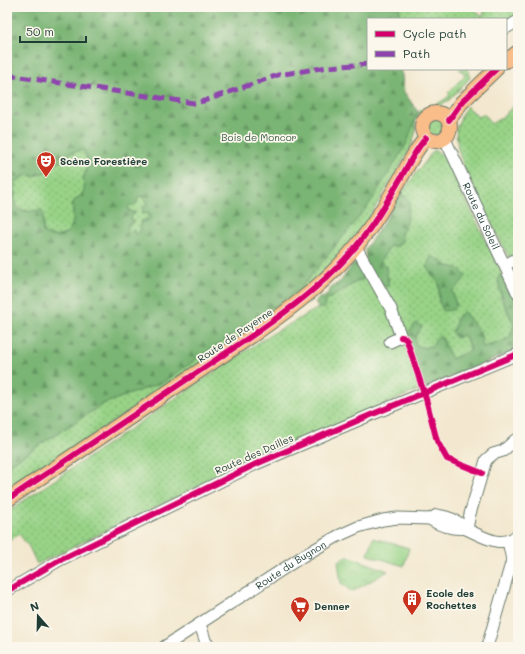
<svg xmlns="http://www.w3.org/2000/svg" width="525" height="654" font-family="Mali,sans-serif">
	<defs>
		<pattern id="grass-dots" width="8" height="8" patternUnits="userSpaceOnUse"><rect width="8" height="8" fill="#98d387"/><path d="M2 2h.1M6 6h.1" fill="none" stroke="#7bac6f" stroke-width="1.8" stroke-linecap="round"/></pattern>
		<pattern id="forest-firs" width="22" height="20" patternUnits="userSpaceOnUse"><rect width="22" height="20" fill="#7ab574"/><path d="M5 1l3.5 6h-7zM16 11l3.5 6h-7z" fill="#639460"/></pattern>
		<pattern id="park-crowns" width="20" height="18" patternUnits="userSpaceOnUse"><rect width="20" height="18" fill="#98d387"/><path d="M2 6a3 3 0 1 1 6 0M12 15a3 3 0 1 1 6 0" fill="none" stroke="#7bac6f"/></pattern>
	</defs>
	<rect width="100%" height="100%" fill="#fbf7ec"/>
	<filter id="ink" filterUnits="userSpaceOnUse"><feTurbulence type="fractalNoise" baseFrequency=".025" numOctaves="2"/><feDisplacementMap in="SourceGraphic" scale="8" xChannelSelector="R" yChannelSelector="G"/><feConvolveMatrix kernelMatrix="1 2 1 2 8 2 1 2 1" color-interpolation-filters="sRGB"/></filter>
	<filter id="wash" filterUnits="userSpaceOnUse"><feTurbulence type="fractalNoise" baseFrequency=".012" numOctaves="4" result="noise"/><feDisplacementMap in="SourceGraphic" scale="16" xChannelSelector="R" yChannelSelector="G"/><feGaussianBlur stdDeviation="0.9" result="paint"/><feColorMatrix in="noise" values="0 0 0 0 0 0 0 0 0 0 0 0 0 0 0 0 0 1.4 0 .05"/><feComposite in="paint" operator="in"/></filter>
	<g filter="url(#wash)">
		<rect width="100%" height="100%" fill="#f3e8cf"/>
		<g fill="url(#grass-dots)" stroke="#5c885e" fill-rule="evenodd">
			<path d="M399,7H473L482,17L486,7H514L518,9V14L506,21V19H401Z"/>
			<path d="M459,69H467L469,71L470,76L469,79L449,100L440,105L429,108L420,114L416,121L415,134L410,149L366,223L329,267L294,299L269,318L7,492V466L103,404L163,382L416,117L418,112C429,106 441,104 450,95L448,93L465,75Z"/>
			<path d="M518,102V253L509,258L465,170L458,150L456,129L463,112L467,106L478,117L484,114L491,124L501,118Z"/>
			<circle cx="436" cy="127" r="8"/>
			<path d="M83,150L89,162L83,179L85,185C84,188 84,192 82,194C79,198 75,198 73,203C72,209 74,216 73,222C69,237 54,240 43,232V213C16,211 11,209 17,181L26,175L35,176L49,170L52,166L65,159L70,153Z"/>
			<path d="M434,150L444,156L502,273L501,298L514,324L510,338L495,344L482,347L480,332L464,312L457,317L455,326L464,334L471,351L451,359L443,339L439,336L433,345L425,348L416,345L415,337L407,334L408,342L405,343L421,389L261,456L37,564L29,547L19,534L7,542V512L265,338L318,308H324L325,302L327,299L332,297L358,281L365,278L366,272L389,280L386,273V266L379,262L390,246H398L402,240L401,233C411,221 406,212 407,197L400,195ZM440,260L447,266L458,268L461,283L452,291L456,305L439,301V283L433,277L427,266Z"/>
			<path d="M139,196H145C148,204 146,207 142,214L147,213L149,215V219L141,221L140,232L134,234V230L129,231L127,225L133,223L131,220L132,214H135V212H129L128,210V206Z"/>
		</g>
		<g fill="url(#forest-firs)" stroke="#4c7954" fill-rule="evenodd">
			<path d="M7,7H399L401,19H368V69H400L402,75L404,92L418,112L406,145L368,206L301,288L163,382L103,404L7,466ZM83,150L89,162L83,179L85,185C84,188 84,192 82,194C79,198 75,198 73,203C72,209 74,216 73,222C69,237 54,241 43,232V213L41,210C36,210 29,212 24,211C10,210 15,190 17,181L26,175L35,176L49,170L52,166L65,159L70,153ZM139,196H145L144,200L147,201V205L143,207L142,214L147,213L149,215V219L145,221H141L140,232L134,234V230L129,231L127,225L133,223L134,220H131L132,215L135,214V212H129L128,207L131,205L136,204Z"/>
			<path d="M400,195L407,197L410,204C405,217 411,222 401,233L402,240L398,246H390L380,262L386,266C386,274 389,279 388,287L384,286L366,272L365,278L358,281L332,297L327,299L325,302V308H318L315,302L320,297L324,298L332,287L341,281L354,263H360L366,261L365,249L382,225Z"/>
			<path d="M431,256L440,260L447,266L458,268L466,276L461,283L452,291L456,305L452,310L443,311L439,301V283L433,277L427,266Z"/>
			<path d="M502,273L518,304V349L426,387H424L408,342L407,334L416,323L422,327L415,337L416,345L425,348L433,345L438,336L442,339L452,359L471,350L464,335L455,338L452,332L455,326L457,317L464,312L480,332L483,347L495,344L510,338L514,324C507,308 499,295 498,278Z"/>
		</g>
		<path fill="url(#park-crowns)" stroke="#5c885e" d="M348,556L388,571L352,592L341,583L338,561Z"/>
		<path fill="#98d387" stroke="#5c885e" d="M373,538L409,548L404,566L368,555Z"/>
	</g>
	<g filter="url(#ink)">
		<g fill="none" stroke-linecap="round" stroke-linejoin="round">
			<g stroke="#69796a" stroke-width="13">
				<g id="minor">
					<path d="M506,28L518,21"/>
					<path id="s1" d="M445,139L518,294"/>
					<path d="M356,247L391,309L401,337L390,342"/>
					<path d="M505,265L518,258"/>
					<path d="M430,519C438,525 454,530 464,528"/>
					<path d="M467,529L470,514L486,460L493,454L503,451L515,440"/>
					<path d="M7,591L60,560L256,464L373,414L518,354"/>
					<path d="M200,624L206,643L212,647"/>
					<path id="s2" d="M164,647L303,556L338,536L358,527L383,520L397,518L430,519L437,515C447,517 458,519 464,528C480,535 503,551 518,534"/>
					<path d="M487,647L512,560L508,541"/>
				</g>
			</g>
			<g stroke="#69796a" stroke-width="16">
				<g id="major">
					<path d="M506,61L518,52"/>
					<circle cx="436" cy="127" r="14"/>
					<path d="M449,120L461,103L496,69"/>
					<path d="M7,500L250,337C295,306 339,273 370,228C382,211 392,193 402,176C409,163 416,149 426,138"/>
				</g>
			</g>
			<use href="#minor" stroke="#fff" stroke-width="11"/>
			<use href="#major" stroke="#f8bd89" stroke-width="14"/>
			<path stroke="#8e44ad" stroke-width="5" stroke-dasharray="10 5" stroke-linecap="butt" d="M7,75L194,103L204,101L278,75L328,67L368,64"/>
			<g stroke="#fbf7ec" stroke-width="8">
				<g id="cycleway">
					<path d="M449,120L461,103L496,69"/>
					<path d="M401,337L405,338L407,341L426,399L437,441L447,459L482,473"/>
					<path d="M7,500L250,337C295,306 339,273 370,228C382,211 392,193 402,176C409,163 416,149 426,138"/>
					<path d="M7,591L60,560L256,464L373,414L518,354"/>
				</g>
			</g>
			<use href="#cycleway" stroke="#d6006c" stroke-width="6"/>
		</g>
	</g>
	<defs>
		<g id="theatre-pin" transform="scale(1)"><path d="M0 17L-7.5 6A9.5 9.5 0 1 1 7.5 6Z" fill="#c8321e" stroke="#fbf7ec"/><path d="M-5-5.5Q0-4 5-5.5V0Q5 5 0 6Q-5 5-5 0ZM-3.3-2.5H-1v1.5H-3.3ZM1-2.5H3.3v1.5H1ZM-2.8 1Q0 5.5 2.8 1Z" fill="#fff"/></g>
		<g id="building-pin" transform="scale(1)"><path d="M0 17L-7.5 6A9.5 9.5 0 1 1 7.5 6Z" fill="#c8321e" stroke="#fbf7ec"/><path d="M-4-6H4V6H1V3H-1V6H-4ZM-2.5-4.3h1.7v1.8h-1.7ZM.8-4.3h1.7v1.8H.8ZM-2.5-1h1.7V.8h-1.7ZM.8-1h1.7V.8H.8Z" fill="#fff"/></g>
		<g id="supermarket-pin" transform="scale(1)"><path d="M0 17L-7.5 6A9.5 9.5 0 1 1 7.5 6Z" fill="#c8321e" stroke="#fbf7ec"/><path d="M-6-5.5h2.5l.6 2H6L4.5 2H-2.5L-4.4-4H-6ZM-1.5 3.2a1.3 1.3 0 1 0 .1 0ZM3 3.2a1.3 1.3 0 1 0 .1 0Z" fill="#fff"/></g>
	</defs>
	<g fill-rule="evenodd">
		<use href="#theatre-pin" x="46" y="161"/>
		<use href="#building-pin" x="412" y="599"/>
		<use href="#supermarket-pin" x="300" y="606"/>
	</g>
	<g text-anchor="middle" stroke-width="3.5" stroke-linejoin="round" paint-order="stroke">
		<g font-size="10" fill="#375b45" stroke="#fbf7ec">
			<text x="259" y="141">Bois de Moncor</text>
		</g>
		<g font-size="10" font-weight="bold" fill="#1f3d34" stroke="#fbf7ec" text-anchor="start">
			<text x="60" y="165">Scène Forestière</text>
			<text x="426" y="597">Ecole des<tspan x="426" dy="12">Rochettes</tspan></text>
			<text x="314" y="610">Denner</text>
		</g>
		<g font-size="10" fill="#1f3d34" stroke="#fbf7ec">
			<text dy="4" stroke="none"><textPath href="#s1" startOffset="85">Route du Soleil</textPath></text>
			<text transform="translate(235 335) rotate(-34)" y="4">Route de Payerne</text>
			<text transform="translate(254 454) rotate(-24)" y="4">Route des Dailles</text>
			<text dy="4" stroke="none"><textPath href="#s2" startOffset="151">Route du Bugnon</textPath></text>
		</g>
	</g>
	<rect width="525" height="654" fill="none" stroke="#fbf7ec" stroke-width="24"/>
	<rect x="367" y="18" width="140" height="52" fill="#fbf7ec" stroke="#a3ada2"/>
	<rect x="375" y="31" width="20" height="6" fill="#d6006c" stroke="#a3ada2"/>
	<text x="403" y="38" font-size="12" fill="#1f3d34">Cycle path</text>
	<rect x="375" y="51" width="20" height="6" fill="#8e44ad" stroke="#a3ada2"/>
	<text x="403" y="58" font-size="12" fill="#1f3d34">Path</text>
	<g transform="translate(38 616) rotate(340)" stroke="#fbf7ec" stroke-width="3" paint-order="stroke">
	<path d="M0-3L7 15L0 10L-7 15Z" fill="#1f3d34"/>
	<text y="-6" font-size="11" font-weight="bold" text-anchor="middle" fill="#1f3d34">N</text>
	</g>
	<path d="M20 36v6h66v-6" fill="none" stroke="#1f3d34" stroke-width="2"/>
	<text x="26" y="36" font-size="12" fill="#1f3d34" stroke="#fbf7ec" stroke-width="3" paint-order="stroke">50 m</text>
</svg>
